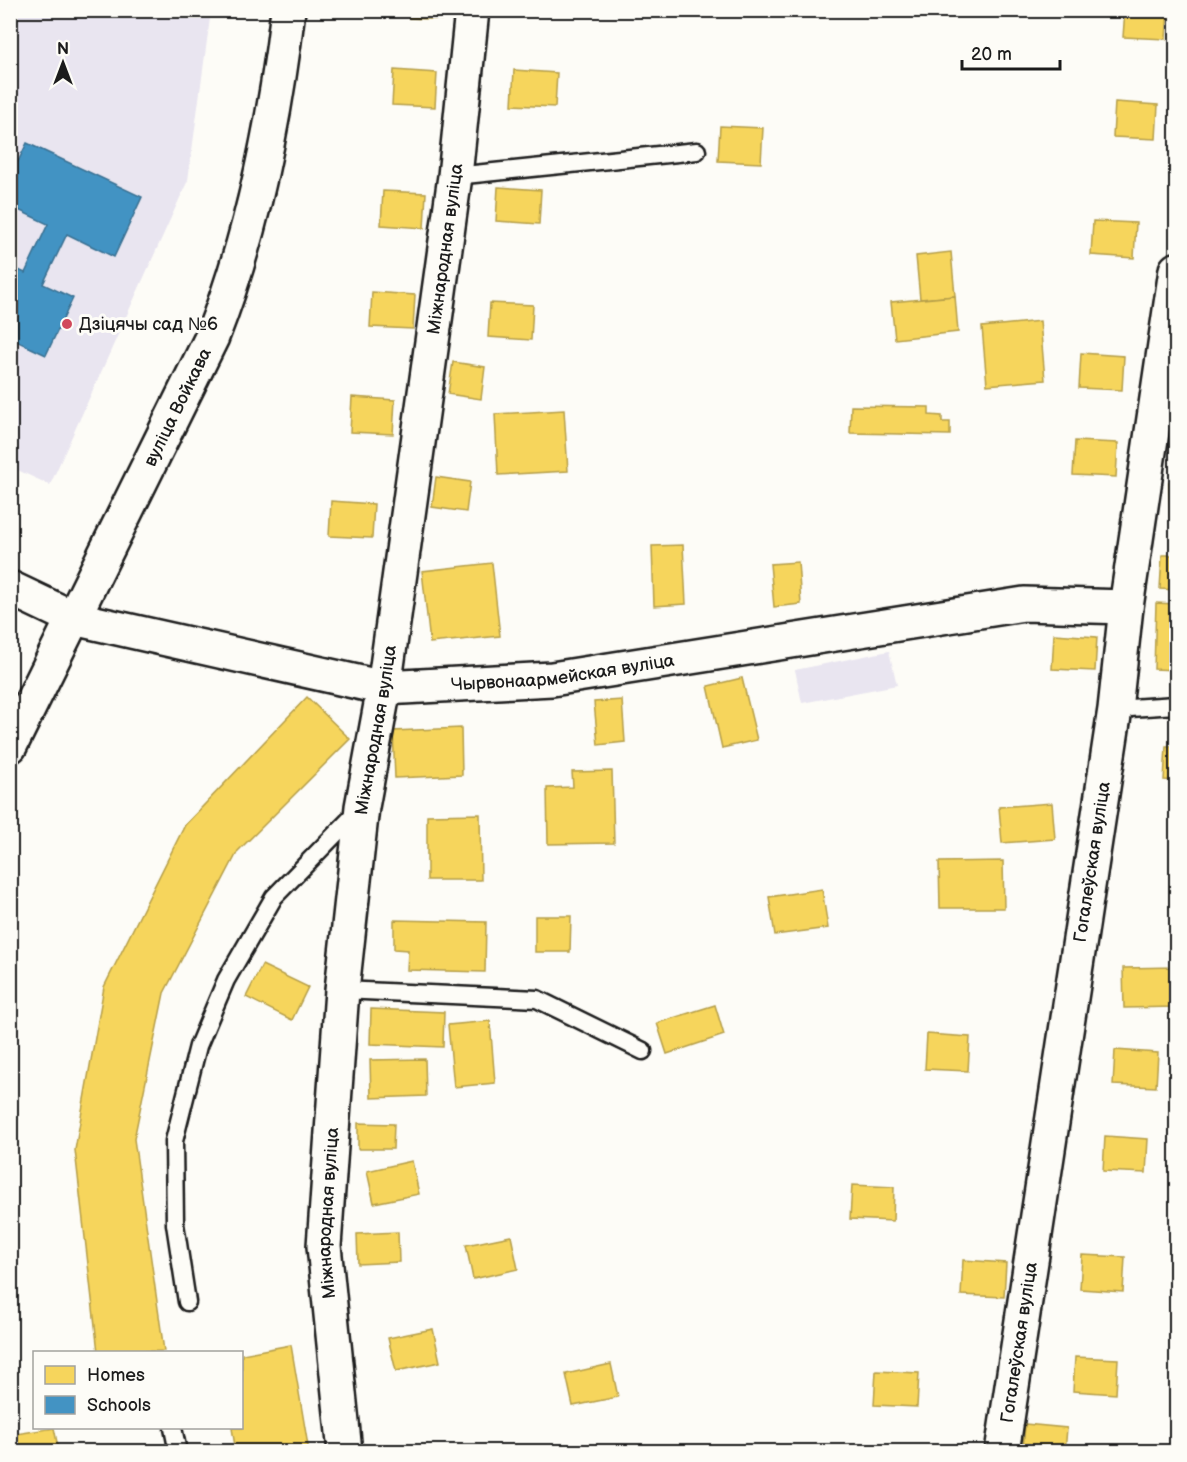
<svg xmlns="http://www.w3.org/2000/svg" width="1187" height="1462" font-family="'Balsamiq Sans',sans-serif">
	<rect width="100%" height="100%" fill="#fdfcf7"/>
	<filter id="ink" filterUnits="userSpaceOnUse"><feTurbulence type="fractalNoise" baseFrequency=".0167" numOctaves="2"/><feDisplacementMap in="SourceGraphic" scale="12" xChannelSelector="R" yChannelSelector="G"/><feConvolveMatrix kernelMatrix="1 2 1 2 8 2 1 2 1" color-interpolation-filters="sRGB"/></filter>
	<g filter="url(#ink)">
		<g fill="#e9e5f0">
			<path d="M11,11H211L188,180L50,485L11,467Z"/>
			<path d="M889,651L897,685L802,703L795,670Z"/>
		</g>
		<g fill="#f6d55c" stroke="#b59e49" stroke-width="1.5">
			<path d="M409,10H452V20L409,18Z"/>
			<path d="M1125,10H1168L1166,39L1123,37Z"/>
			<path d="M394,70L437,73L435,107L392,105Z"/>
			<path d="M514,70L557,73L555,107L512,105Z"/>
			<path d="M1115,102L1158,105L1156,139L1113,137Z"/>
			<path d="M720,126L763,128L761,163L718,161Z"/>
			<path d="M498,187L541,190L539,224L496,221Z"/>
			<path d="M383,191L426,193L424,228L381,225Z"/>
			<path d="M1093,221L1136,223L1134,258L1091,255Z"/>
			<path d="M951,252L955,296L920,299L916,256Z"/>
			<path d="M372,292L415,295L413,329L370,327Z"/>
			<path d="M955,296L958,332L895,339L891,302Z"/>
			<path d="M490,303L533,305L531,340L488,337Z"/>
			<path d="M1040,321L1045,380L987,385L982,327Z"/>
			<path d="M1081,353L1124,356L1122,390L1079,388Z"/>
			<path d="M453,362L485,367L481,399L448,394Z"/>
			<path d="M352,397L395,400L393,434L350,432Z"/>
			<path d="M851,406L929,407V415L942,416V422H950V435L850,433Z"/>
			<path d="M564,410L568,471L498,475L495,414Z"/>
			<path d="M1075,441L1118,443L1116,477L1073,475Z"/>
			<path d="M436,477L470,482L466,512L432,507Z"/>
			<path d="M1169,482H1176V516L1170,517Z"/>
			<path d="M331,501L374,504L372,538L329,536Z"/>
			<path d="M683,545L686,604L654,606L652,546Z"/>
			<path d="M1162,555H1176V590L1160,589Z"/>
			<path d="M798,562L801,604L774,607L770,564Z"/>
			<path d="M492,563L500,636L430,643L422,571Z"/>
			<path d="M1156,603L1176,604V670L1154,669Z"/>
			<path d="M1054,634L1097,637L1095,671L1052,669Z"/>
			<path d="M742,678L757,740L722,748L708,686Z"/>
			<path d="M307,697L350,739L238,851L164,993L134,1139L164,1351L98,1352L75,1150L104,987L185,825Z"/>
			<path d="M622,700L625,742L598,745L594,702Z"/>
			<path d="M461,728L462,775L395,778L393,731Z"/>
			<path d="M1166,746H1176V781L1164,780Z"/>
			<path d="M612,771L614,843L548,844L547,788L573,787L572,772Z"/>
			<path d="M1052,803L1055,839L1002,843L999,807Z"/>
			<path d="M480,814L481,880H427V815Z"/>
			<path d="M1003,861L1004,908H940L939,862Z"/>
			<path d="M822,889L828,928L775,935L769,897Z"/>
			<path d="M535,916H571L570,952H535Z"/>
			<path d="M394,920L486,922L485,972L407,970L408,950L394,949Z"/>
			<path d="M262,965L308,987L292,1020L246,997Z"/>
			<path d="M1176,967V1007L1124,1008L1123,968Z"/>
			<path d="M715,1005L724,1035L667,1054L657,1023Z"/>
			<path d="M371,1009L444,1012L443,1047L370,1044Z"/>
			<path d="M490,1021L495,1083L454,1087L448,1025Z"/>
			<path d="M927,1034L970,1037L968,1071L925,1069Z"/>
			<path d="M1115,1050L1158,1053L1156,1087L1113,1085Z"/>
			<path d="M425,1059L426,1096L371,1098L370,1060Z"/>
			<path d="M358,1123L394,1124L393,1149H358Z"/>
			<path d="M1105,1136L1148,1139L1146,1173L1103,1171Z"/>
			<path d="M412,1161L419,1194L374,1203L367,1171Z"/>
			<path d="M852,1185L894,1187L893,1221L850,1219Z"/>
			<path d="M398,1232L399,1262L358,1264L357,1234Z"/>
			<path d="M511,1236L518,1269L473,1279L466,1245Z"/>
			<path d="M1082,1255L1125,1257L1123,1292L1080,1289Z"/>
			<path d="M963,1260L1006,1263L1004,1297L961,1295Z"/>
			<path d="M433,1329L440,1362L396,1371L388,1338Z"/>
			<path d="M291,1345L309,1452H236L232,1428H242V1354Z"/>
			<path d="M1075,1357L1118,1359L1116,1394L1073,1391Z"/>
			<path d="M611,1364L618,1397L573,1406L566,1374Z"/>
			<path d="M876,1371L919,1373L917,1407L874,1405Z"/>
			<path d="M1025,1424L1067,1428L1065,1452L1023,1450Z"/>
			<path d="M54,1428L59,1452H10V1435Z"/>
		</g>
		<path fill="#4393c3" stroke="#376f91" stroke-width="1.5" d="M27,143L142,197L114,257L67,234L43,284L73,298L46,355L10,338V266L25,273L48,224L10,206V178Z"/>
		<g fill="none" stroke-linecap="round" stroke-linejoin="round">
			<g stroke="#1c1c1c" stroke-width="21">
				<g id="lane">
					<path d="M455,176L697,151"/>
					<path d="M1115,709L1176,705"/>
					<path d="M342,990L537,999L643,1051"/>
					<path d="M187,1302L175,1224L174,1141L198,1046L226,980L274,897L359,810"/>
					<path d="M173,1428L178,1452"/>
				</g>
			</g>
			<g stroke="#1c1c1c" stroke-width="38">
				<g id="street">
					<path id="s1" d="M10,588L73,618L384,688L552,679L1024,604L1126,607"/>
					<path id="s2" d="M345,1452L324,1246L342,990L362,807L384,688L455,176L472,10"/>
					<path id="s3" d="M1002,1452L1115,709L1126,607L1176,270"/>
				</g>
			</g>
			<g stroke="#1c1c1c" stroke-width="38">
				<g id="secondary">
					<path id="s4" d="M10,746L212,337C253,233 275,121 288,10"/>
				</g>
			</g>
			<use href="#lane" stroke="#fdfcf7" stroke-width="16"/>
			<use href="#street" stroke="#fdfcf7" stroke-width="33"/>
			<use href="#secondary" stroke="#fdfcf7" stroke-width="33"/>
		</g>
	</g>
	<circle fill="#d1495b" stroke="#fdfcf7" stroke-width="2" cx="67" cy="324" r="6"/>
	<g text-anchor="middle" stroke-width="6" stroke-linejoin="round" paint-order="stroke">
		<g font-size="18" fill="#1c1c1c" stroke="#fdfcf7">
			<text dy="6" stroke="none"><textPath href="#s2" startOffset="1212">Міжнародная вуліца</textPath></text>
			<text dy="6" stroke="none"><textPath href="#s4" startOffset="378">вуліца Войкава</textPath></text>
			<text dy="6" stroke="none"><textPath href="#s1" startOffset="568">Чырвонаармейская вуліца</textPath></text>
			<text dy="6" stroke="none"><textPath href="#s2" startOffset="726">Міжнародная вуліца</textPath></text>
			<text dy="6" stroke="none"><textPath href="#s3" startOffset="597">Гогалеўская вуліца</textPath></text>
			<text dy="6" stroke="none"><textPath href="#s2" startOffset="240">Міжнародная вуліца</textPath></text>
			<text dy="6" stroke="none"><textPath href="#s3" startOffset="111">Гогалеўская вуліца</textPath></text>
		</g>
		<g font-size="18" fill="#1c1c1c" stroke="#fdfcf7" text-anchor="start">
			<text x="79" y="330">Дзіцячы сад №6</text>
		</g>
	</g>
	<rect width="1187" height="1462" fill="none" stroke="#fdfcf7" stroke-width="36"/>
	<rect x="18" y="18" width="1151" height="1426" fill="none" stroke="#1c1c1c" stroke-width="2" filter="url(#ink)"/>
	<rect x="33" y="1351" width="210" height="78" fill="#fdfcf7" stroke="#a3a29f" stroke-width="1.5"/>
	<rect x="45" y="1366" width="30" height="18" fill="#f6d55c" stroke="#a3a29f" stroke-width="1.5"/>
	<text x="87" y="1381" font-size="18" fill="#1c1c1c">Homes</text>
	<rect x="45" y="1396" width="30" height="18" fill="#4393c3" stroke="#a3a29f" stroke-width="1.5"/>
	<text x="87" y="1411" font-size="18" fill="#1c1c1c">Schools</text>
	<g transform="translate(63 63)" stroke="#fdfcf7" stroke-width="4.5" paint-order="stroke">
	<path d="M0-4.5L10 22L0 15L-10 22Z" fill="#1c1c1c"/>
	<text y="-9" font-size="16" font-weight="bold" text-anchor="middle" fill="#1c1c1c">N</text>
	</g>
	<path d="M962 60v9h98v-9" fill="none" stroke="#1c1c1c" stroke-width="3"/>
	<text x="971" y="60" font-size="18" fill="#1c1c1c" stroke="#fdfcf7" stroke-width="4.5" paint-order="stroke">20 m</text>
</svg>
